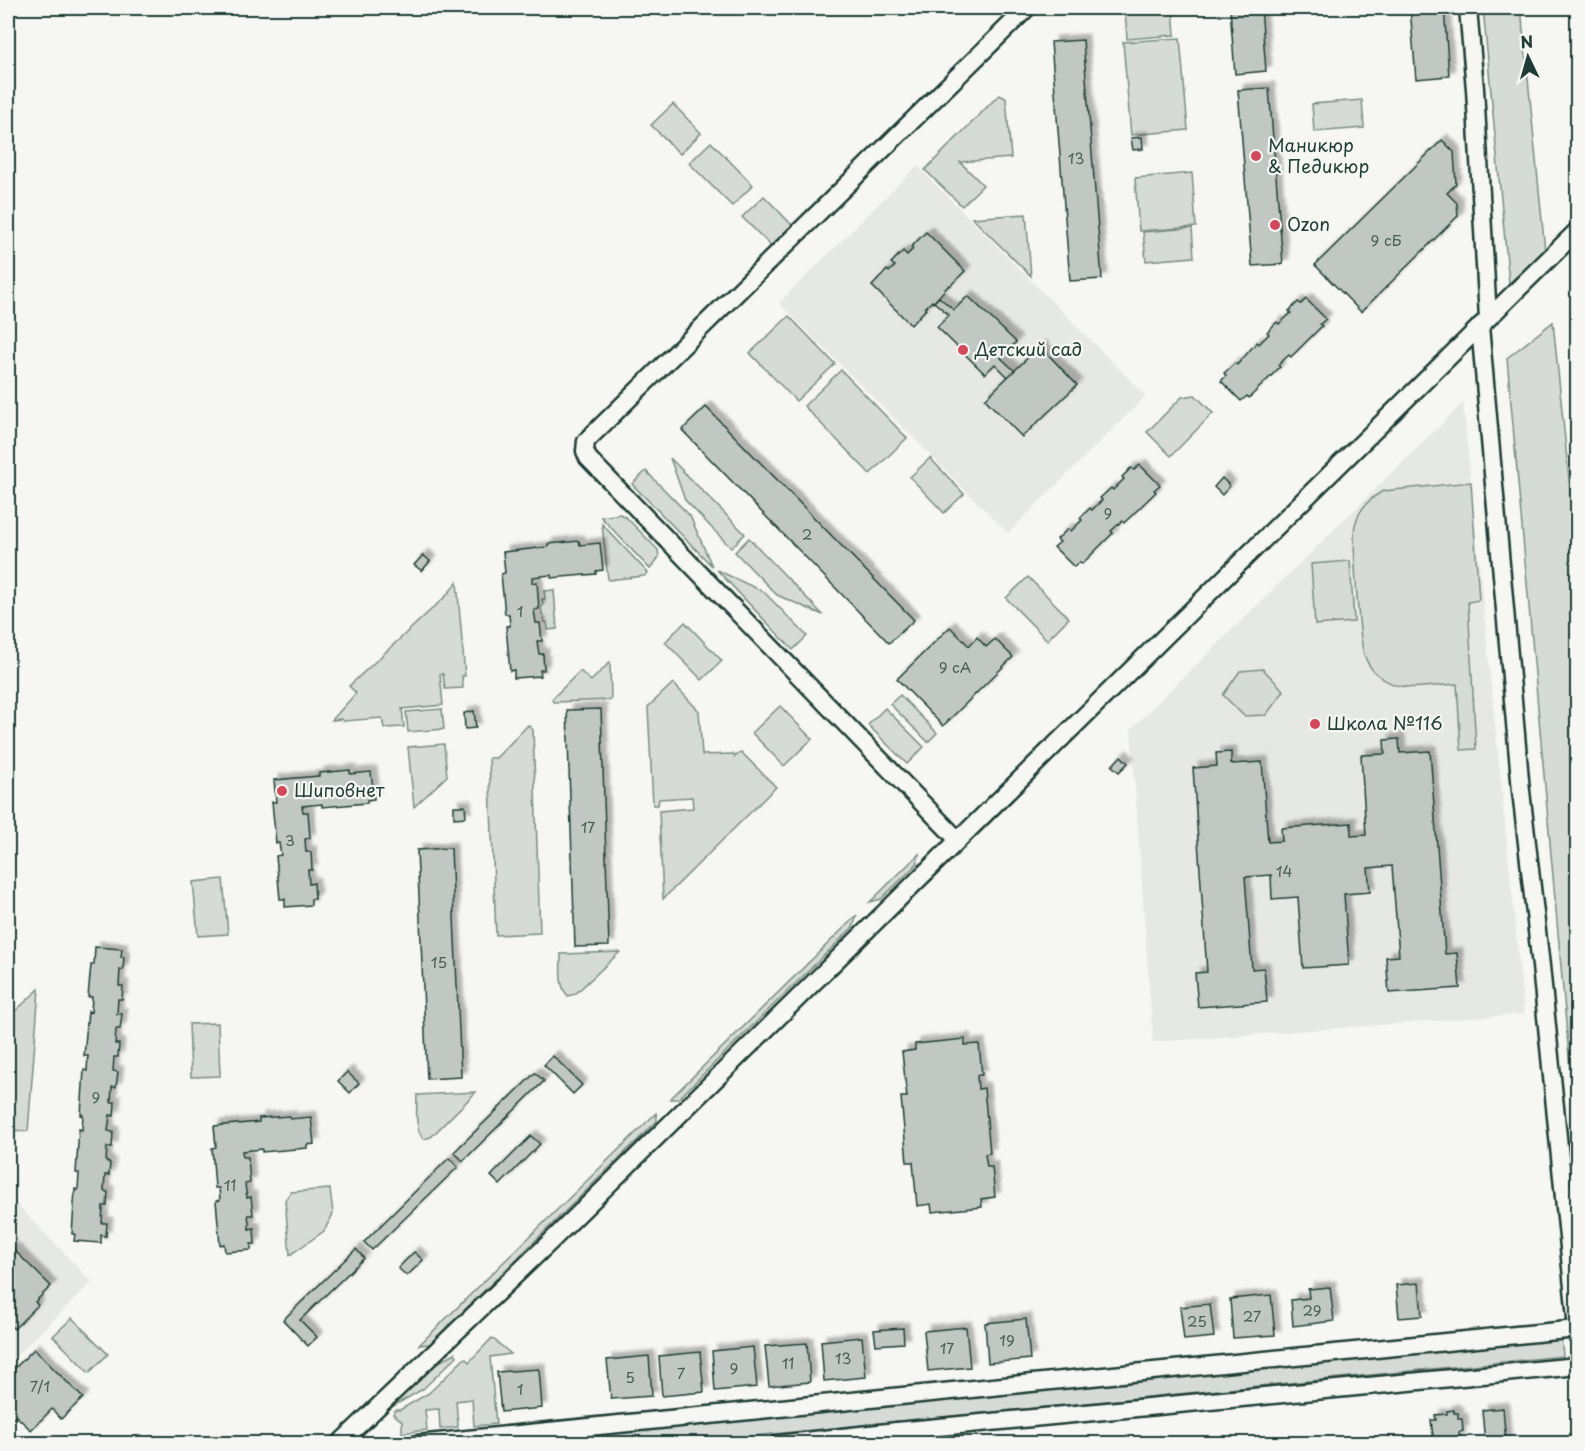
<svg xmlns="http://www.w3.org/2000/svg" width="1585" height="1451" font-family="'Playpen Sans',sans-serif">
	<defs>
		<filter id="shadow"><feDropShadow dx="5.5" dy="-5.5" stdDeviation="1.5" flood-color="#0004"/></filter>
	</defs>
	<rect width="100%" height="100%" fill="#f6f6f2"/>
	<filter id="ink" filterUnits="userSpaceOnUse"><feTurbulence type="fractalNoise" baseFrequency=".0167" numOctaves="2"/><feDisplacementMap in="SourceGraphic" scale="12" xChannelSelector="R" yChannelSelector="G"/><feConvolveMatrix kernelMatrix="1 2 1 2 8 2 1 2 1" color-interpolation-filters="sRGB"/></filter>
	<g filter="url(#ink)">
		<g fill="#e6e8e4">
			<path d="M917,166L1146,396L1008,533L779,303Z"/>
			<path d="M1463,403L1524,1014L1153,1042L1131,729Z"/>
			<path d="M8,1195L92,1282L8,1364Z"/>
		</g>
		<g fill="#d6dbd6" stroke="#7a8c85" stroke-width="1.5">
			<path d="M1159,8H1173L1175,35L1127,39L1125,10Z"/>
			<path d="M1483,8H1521L1545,251L1509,283Z"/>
			<path d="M1180,38L1188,130L1131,135L1123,42Z"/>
			<path d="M999,95L1006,98L1011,158L960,162L983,185L962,206L925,170Z"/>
			<path d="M1362,100L1364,128L1314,132L1312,104Z"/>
			<path d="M673,104L701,133L680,154L651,125Z"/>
			<path d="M711,142L753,185L732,206L689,163Z"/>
			<path d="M1192,173L1196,227L1139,231L1135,178Z"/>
			<path d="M764,196L792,225L771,246L742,217Z"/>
			<path d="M1026,214L1031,276L972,218Z"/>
			<path d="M1192,228L1194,257L1146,261L1143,232Z"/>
			<path d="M789,316L835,364L796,401L750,353Z"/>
			<path d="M1553,322L1578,568L1577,1147L1507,358Z"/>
			<path d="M841,370L907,438L870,474L804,406Z"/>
			<path d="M1195,395L1213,413L1171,456L1147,432L1182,397Z"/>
			<path d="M670,458L745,534L731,548L685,500Z"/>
			<path d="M930,458L964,494L944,513L910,477Z"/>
			<path d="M646,471L690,516L712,566L632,484Z"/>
			<path d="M1471,482L1479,600L1468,602L1476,749L1461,750L1457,684C1433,685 1403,694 1382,678C1374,673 1368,665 1365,657C1359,644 1352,539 1355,525C1359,509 1370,498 1383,491Z"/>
			<path d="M620,514L627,518L658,550L659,557L650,569L601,517Z"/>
			<path d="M602,524L648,573L644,576L608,580Z"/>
			<path d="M749,538L823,615L777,595L735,552Z"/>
			<path d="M1350,561L1354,622L1315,625L1311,564Z"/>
			<path d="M717,570L764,592L807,636L793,650Z"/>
			<path d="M1028,577L1069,618L1047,640L1006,598Z"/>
			<path d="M457,582L465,676H462L463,688L445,689L443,674H440L443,705L402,709L404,727L384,728L382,718L343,721L342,719L332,720L356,693L349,686L447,595Z"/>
			<path d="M554,590L557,629L548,630L547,622H544V615H542L541,607L543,606L542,599H545L544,591Z"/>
			<path d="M685,622L722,661L702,680L665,642Z"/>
			<path d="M610,662L611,700L553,702L552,699L580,671L591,681Z"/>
			<path d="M1263,669L1284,691L1266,715L1244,716L1223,695L1240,671Z"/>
			<path d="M673,683L699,711L702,755L734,754L735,757L741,752L776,787L663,899L659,811L693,808L692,797L659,799L658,805H653L648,707Z"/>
			<path d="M900,695L937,733L928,742L890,704Z"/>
			<path d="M780,706L812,739L784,766L752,733Z"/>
			<path d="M885,708L924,747L907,764L868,725Z"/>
			<path d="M442,709L444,729L408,732L406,712Z"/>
			<path d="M528,725L533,730L540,933L496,935L489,758H496Z"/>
			<path d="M444,744L447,776L414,807L408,747Z"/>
			<path d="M919,854L917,864L881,899L870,902Z"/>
			<path d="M223,879L228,934L198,936L193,882Z"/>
			<path d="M857,915L853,927L678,1099H670Z"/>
			<path d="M620,952L575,994L568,996C558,986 561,967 561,954Z"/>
			<path d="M39,989L28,1131L8,1130L9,1017Z"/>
			<path d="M218,1023L220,1076L191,1077L189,1024Z"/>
			<path d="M476,1092L431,1137L424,1139C414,1130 417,1108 417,1095Z"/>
			<path d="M656,1113L657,1121L430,1344L419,1345Z"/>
			<path d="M330,1189L333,1214L324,1231L290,1255L285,1200L291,1192Z"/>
			<path d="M72,1318L108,1354L89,1373L53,1336Z"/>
			<path d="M1561,1335L1563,1356L682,1443L472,1444Z"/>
			<path d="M492,1338L511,1354L490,1357L496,1424L474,1426L472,1399L456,1401L458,1427L440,1429L439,1409L425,1410L427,1430L402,1433V1421L393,1414L395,1410H400L429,1393L465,1358L469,1362Z"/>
			<path d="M455,1353L457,1356L423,1389L385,1411L432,1366Z"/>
		</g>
		<g fill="#c1c8c3" stroke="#1f3d34" stroke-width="1.5" filter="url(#shadow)">
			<path d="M1230,8H1261L1266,71L1235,74Z"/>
			<path d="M1410,8H1444L1449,76L1416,79Z"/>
			<path d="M1083,40L1102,279L1070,281L1051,42Z"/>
			<path d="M1269,88L1283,264L1252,266L1238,90Z"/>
			<path d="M1142,137L1143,149L1133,150L1131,138Z"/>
			<path d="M1442,140L1454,152L1456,184L1447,193L1457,203L1458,216L1361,312L1315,265Z"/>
			<path d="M926,232L965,271L950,286L949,285L933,303L932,301L925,308L926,309L911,325L872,286L887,270L889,272L895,266L891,263L903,251L907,255L913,249L911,247Z"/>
			<path d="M968,296L1016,342L1001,358L1015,371L1008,377L995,364L985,374L937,327L949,315L934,302L939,297L954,310Z"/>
			<path d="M1306,299L1326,319L1320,324L1322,326L1291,357L1289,355L1278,365L1280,367L1249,398L1247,396L1241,401L1221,381L1226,376L1224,373L1235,363L1237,365L1257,342L1259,344L1269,334L1267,332L1277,322L1279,324L1291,313L1289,311L1298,302L1301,304Z"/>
			<path d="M1040,346L1077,385L1022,437L985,399Z"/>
			<path d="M706,407L914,620L889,643L682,430Z"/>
			<path d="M1140,465L1160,485L1154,490L1156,492L1124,523L1122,521L1111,531L1113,533L1082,564L1080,562L1074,567L1054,547L1060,542L1057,539L1068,529L1071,531L1082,520L1080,518L1090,508L1092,510L1102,500L1100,498L1111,488L1113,490L1124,479L1122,477L1131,468L1134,470Z"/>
			<path d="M1222,478L1230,486L1222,495L1214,487Z"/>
			<path d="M579,541L580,545L600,543L603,570L596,571V574L551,578V575L532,577V583L537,582L539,609L534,610L536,623H540L542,641H537L539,654H543L544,670H540L541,676L514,678V670L510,671L506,626H510L509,614H505L501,574L505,573L503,552L548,547V544Z"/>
			<path d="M423,555L430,561L422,571L414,565Z"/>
			<path d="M950,627L969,646L977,637L986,647L995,639L1013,657L943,726L897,679Z"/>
			<path d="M601,709L609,946L575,947L567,710Z"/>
			<path d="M474,711L476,728L465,729L464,713Z"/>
			<path d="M1399,739L1400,753L1430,751L1445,954L1457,953L1460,988L1389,993L1386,957L1399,956L1392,866L1368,868L1370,892L1344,894L1349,965L1303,968L1298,897L1272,899L1271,875L1245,877L1252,969L1264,968L1267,1002L1198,1007L1195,973L1207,972L1193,768L1217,766L1216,753L1231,752V764L1262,762L1268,842L1282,841L1281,828L1351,823V836L1366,835L1361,755L1385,754L1384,740Z"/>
			<path d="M1121,756L1128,763L1119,772L1112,766Z"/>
			<path d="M350,770V774L371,772L374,799L367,800V803L322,807V804L302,806L303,812H308L310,838L305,839L306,852H311L312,870H308L309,884L314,883L315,899H311V905L285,907V899H280L276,856L281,855L279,843H276L272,802H276L274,780L319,776V773Z"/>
			<path d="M454,806H465L466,817L454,818Z"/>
			<path d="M451,848L461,1077L427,1079L417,850Z"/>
			<path d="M95,947L122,949L121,957H124L123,970H120L119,986H123L122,999H118L117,1014H122L120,1029H116L115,1044H119L118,1057H114L113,1071L118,1072L116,1087H112L111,1102H115L114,1116L110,1115L108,1131L113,1132L112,1147H107L106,1162L110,1163L109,1175H105L104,1191L108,1192L107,1206H103L102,1223H107L106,1236L101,1235V1243L74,1241L75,1234H72L75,1189L78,1190L79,1173H76L79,1129L82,1130L83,1115H81L84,1070L87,1071L88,1056H84L88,1011L91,1012L92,997H88L91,965H94Z"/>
			<path d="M965,1039V1045L979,1044L982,1075H977L978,1089L984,1088L990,1153L985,1154L987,1167H992L995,1197L981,1199L982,1207L932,1212L931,1204L917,1206L913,1162H907L901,1097H907L902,1052L915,1050V1044Z"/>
			<path d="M553,1056L582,1085L573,1094L544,1065Z"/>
			<path d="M347,1072L359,1083L350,1093L338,1081Z"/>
			<path d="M535,1073L544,1081L463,1161L454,1152Z"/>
			<path d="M290,1116V1119L311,1117L314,1144L307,1145V1148L262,1152V1149L242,1151L243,1157H248L250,1183L245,1184L247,1198L251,1197L253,1215H248L249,1222V1229L254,1228L255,1244H251V1250L225,1252L224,1244L220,1245L216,1201L220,1200L219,1188H215L212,1148L216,1147L214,1126L259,1122V1118Z"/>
			<path d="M531,1136L540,1144L500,1185L491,1176Z"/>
			<path d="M449,1158L458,1167L372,1250L364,1242Z"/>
			<path d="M12,1248L51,1286L35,1302L38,1305L14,1329L11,1326L8,1330V1253Z"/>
			<path d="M356,1249L364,1258L300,1320L317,1337L308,1346L283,1320Z"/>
			<path d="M414,1252L423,1260L407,1276L398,1268Z"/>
			<path d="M1419,1283L1422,1316L1399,1318L1396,1285Z"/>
			<path d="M1330,1287L1334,1321L1293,1326L1291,1300L1309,1298L1308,1289Z"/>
			<path d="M1271,1295L1275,1335L1233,1338L1230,1299Z"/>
			<path d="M1210,1304L1214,1337L1184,1340L1180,1307Z"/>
			<path d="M1026,1319L1030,1359L988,1363L985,1323Z"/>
			<path d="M966,1327L970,1367L928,1371L924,1331Z"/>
			<path d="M903,1328L904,1343L876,1345L874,1330Z"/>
			<path d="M862,1337L866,1377L824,1381L821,1341Z"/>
			<path d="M807,1343L810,1382L769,1386L765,1346Z"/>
			<path d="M753,1347L757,1387L715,1391L712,1351Z"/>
			<path d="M34,1349L83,1398L61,1419L52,1409L31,1430L16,1416L13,1419L8,1413V1375Z"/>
			<path d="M700,1352L704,1392L662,1396L659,1356Z"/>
			<path d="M649,1356L652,1396L611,1399L607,1360Z"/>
			<path d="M539,1369L542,1408L501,1412L497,1372Z"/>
			<path d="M1503,1408L1506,1444H1485L1482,1410Z"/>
			<path d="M1454,1410V1413H1458V1419H1462L1463,1431L1459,1432L1460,1439L1453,1440V1444H1434L1431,1420H1436L1435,1415L1447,1414V1411Z"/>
		</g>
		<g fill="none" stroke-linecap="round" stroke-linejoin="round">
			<g stroke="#1f3d34" stroke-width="21">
				<g id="street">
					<path d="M1468,8L1475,89L1488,318"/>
					<path d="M1480,326L1521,791L1541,966L1578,1338"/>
					<path d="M958,840L588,458L585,451L586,441L1027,8"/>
					<path d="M897,1431L1578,1366"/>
					<path d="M339,1444L550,1242L1578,230"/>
					<path d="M417,1444L1577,1329"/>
					<path d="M778,1444L897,1431L898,1444"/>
				</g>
			</g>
			<use href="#street" stroke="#f6f6f2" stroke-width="16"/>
		</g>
	</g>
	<g fill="#d1495b" stroke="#f6f6f2" stroke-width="2">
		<circle cx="1256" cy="156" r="6"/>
		<circle cx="1275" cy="225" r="6"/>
		<circle cx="963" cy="350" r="6"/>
		<circle cx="1315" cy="724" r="6"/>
		<circle cx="282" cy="791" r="6"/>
	</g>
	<g text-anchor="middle" stroke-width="4.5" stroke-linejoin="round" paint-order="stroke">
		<g font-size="15" fill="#486058">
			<text x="1076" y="164">13</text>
			<text x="1386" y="246">9 сБ</text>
			<text x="1108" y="519">9</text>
			<text x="807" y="540">2</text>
			<text x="520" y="617">1</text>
			<text x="955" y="673">9 сА</text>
			<text x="588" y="833">17</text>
			<text x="290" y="846">3</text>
			<text x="1284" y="877">14</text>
			<text x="439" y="968">15</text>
			<text x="96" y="1103">9</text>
			<text x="230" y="1191">11</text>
			<text x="1312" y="1316">29</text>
			<text x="1252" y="1322">27</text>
			<text x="1197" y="1327">25</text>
			<text x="1007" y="1346">19</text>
			<text x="947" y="1354">17</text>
			<text x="843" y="1364">13</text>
			<text x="788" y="1369">11</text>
			<text x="734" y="1374">9</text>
			<text x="681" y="1379">7</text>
			<text x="630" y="1383">5</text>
			<text x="40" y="1392">7/1</text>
			<text x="520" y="1395">1</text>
		</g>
		<g font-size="18" fill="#1f3d34" stroke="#f6f6f2" text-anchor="start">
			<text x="1268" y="152">Маникюр<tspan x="1268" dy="21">&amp; Педикюр</tspan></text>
			<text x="1287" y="231">Ozon</text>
			<text x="975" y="356">Детский сад</text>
			<text x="1327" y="730">Школа №116</text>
			<text x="294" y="797">Шиповнет</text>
		</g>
	</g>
	<rect width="1585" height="1451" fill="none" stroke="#f6f6f2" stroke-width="30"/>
	<rect x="15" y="15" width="1555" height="1421" fill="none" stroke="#1f3d34" stroke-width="2" filter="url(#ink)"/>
	<g transform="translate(1528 57) rotate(355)" stroke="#f6f6f2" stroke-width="4.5" paint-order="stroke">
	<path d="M0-4.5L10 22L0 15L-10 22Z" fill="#1f3d34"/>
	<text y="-9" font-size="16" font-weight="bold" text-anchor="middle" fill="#1f3d34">N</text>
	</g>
</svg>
